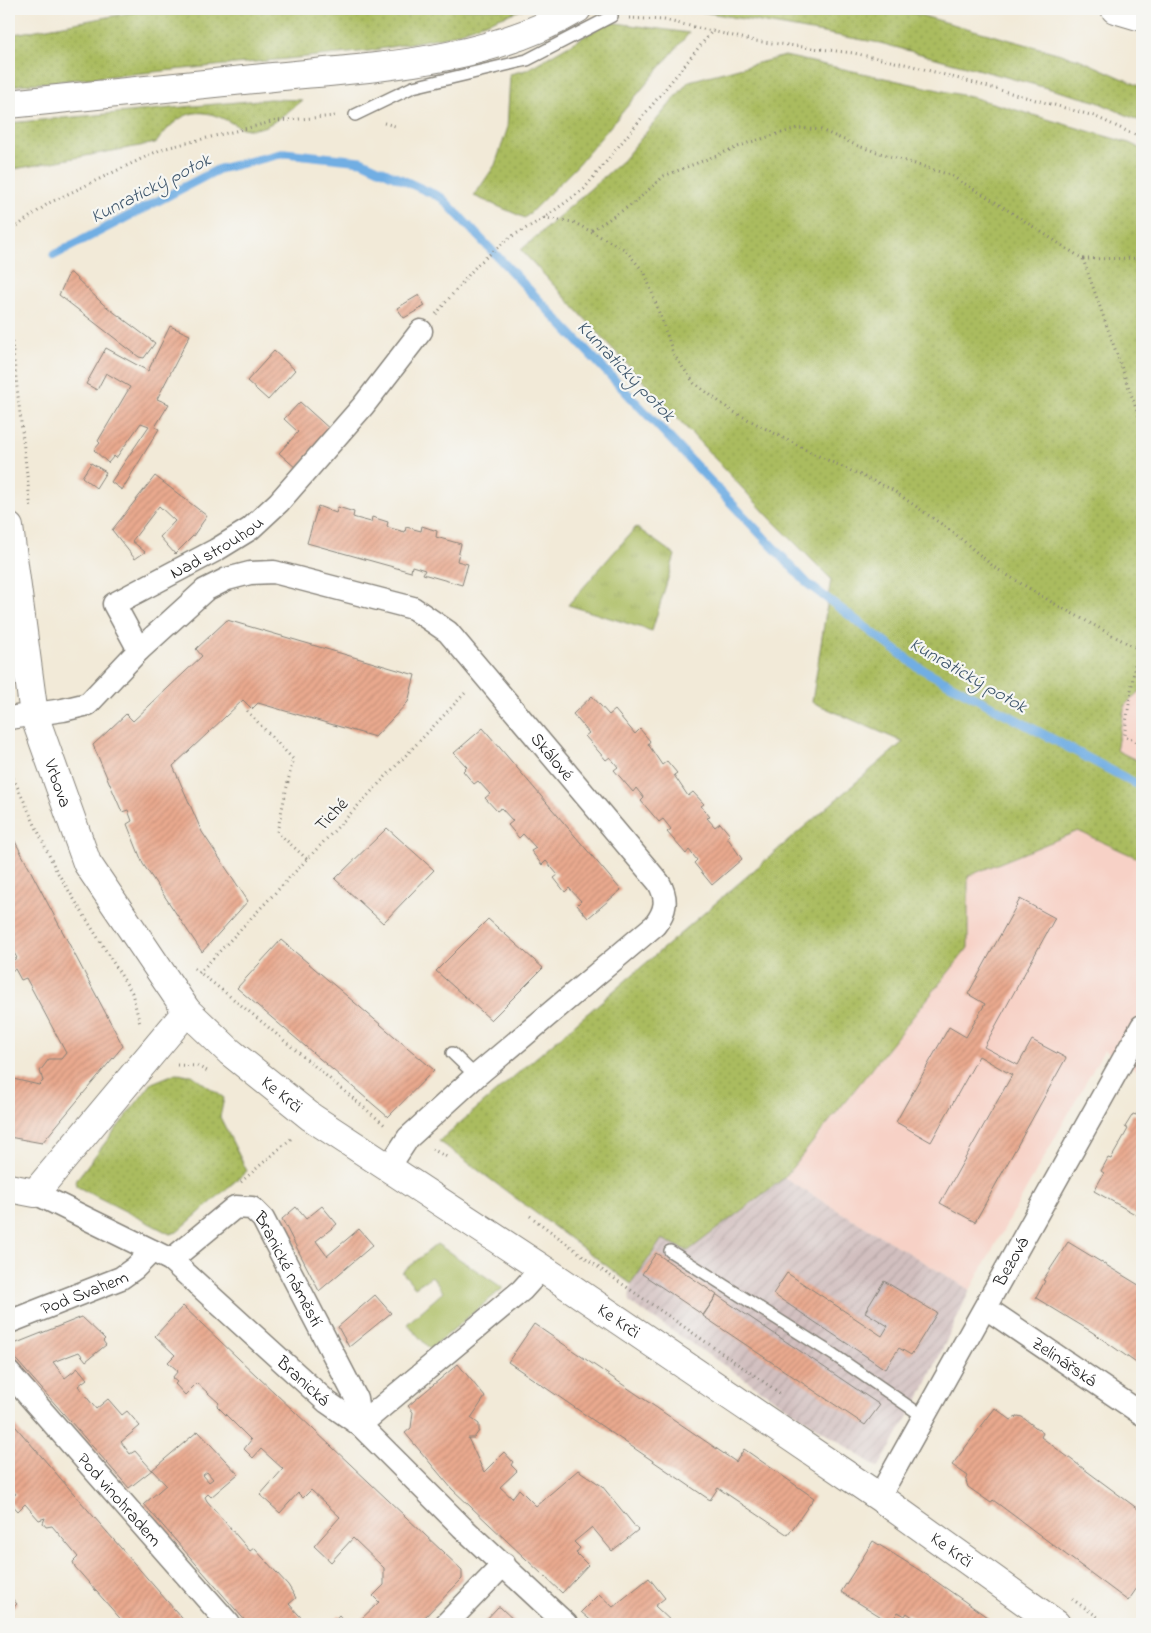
<svg xmlns="http://www.w3.org/2000/svg" width="1151" height="1633" font-family="'Indie Flower',sans-serif">
	<defs>
		<pattern id="industrial-furrows" width="10" height="10" patternUnits="userSpaceOnUse" patternTransform="scale(1.25)"><rect width="10" height="10" fill="#d2bfbf"/><path d="M-1 1l2-2M0 10L10 0M9 11l2-2" fill="none" stroke="#b4a4a4"/></pattern>
		<pattern id="grass-dots" width="8" height="8" patternUnits="userSpaceOnUse" patternTransform="scale(1.25)"><rect width="8" height="8" fill="#aabc5f"/><path d="M2 2h.1M6 6h.1" fill="none" stroke="#92a152" stroke-width="1.8" stroke-linecap="round"/></pattern>
		<pattern id="park-tufts" width="24" height="20" patternUnits="userSpaceOnUse" patternTransform="scale(1.25)"><rect width="24" height="20" fill="#aabc5f"/><path d="M3 7l-1-3M5 7V3M7 7l1-3M15 17l-1-3M17 17v-4M19 17l1-3" fill="none" stroke="#92a152"/></pattern>
		<pattern id="building-hatch" width="6" height="6" patternUnits="userSpaceOnUse" patternTransform="scale(1.25)"><rect width="6" height="6" fill="#e9a98e"/><path d="M-1 1l2-2M0 6l6-6M5 7l2-2" fill="none" stroke="#c7917a"/></pattern>
	</defs>
	<rect width="100%" height="100%" fill="#f6f6f2"/>
	<filter id="ink" filterUnits="userSpaceOnUse"><feTurbulence type="fractalNoise" baseFrequency=".02" numOctaves="2"/><feDisplacementMap in="SourceGraphic" scale="10" xChannelSelector="R" yChannelSelector="G"/><feConvolveMatrix kernelMatrix="1 2 1 2 8 2 1 2 1" color-interpolation-filters="sRGB"/></filter>
	<filter id="wash" filterUnits="userSpaceOnUse"><feTurbulence type="fractalNoise" baseFrequency=".0096" numOctaves="4" result="noise"/><feDisplacementMap in="SourceGraphic" scale="20" xChannelSelector="R" yChannelSelector="G"/><feGaussianBlur stdDeviation="1.12" result="paint"/><feColorMatrix in="noise" values="0 0 0 0 0 0 0 0 0 0 0 0 0 0 0 0 0 1.4 0 .05"/><feComposite in="paint" operator="in"/></filter>
	<g filter="url(#wash)">
		<rect width="100%" height="100%" fill="#f2ead8"/>
		<g fill="#f7d1c6">
			<path d="M1142,689V763L1116,751L1125,705Z"/>
			<path d="M1078,831L1142,860V1073L1104,1050L970,1290L784,1178L968,948V876Z"/>
		</g>
		<path fill="url(#industrial-furrows)" d="M784,1178L970,1290L919,1399L878,1468L629,1302L631,1284L662,1239L688,1251Z"/>
		<g fill="url(#grass-dots)" stroke="#636c3e">
			<path d="M151,9H524L449,36L369,51L9,86V35Z"/>
			<path d="M687,9H898L1079,59L1142,87V122L1095,101L880,43Z"/>
			<path d="M609,22L689,33L577,166L525,218L474,196L495,165L507,130L510,74L526,70Z"/>
			<path d="M785,56L975,98L1129,143L1142,149V689L1125,705L1116,750L1142,763V860L1078,831L968,876V948L784,1178L688,1251L662,1239L631,1284L439,1141L903,742L812,702L831,579L771,519L521,250L623,160L689,81Z"/>
			<path d="M270,99L302,100C287,112 270,130 249,129C240,129 231,122 224,119C192,104 176,117 156,143L9,170V123Z"/>
			<path d="M174,1074L192,1075L224,1098L220,1117L247,1171L177,1232L170,1234L76,1186V1180L152,1083Z"/>
		</g>
		<path fill="url(#park-tufts)" stroke="#636c3e" d="M636,527L675,555L652,631L568,605Z"/>
		<path fill="#aabc5f" stroke="#636c3e" d="M437,1244L503,1288L430,1349L407,1324L443,1292L432,1276L415,1287L402,1272Z"/>
		<g fill="none" stroke-linecap="round" stroke-linejoin="round">
			<path stroke="#71aee3" stroke-width="9" d="M54,255L219,169L285,153L361,161L442,198L808,584L918,667L1142,787"/>
		</g>
		<g id="blocks">
			<g fill="url(#building-hatch)" fill-rule="evenodd">
				<path d="M69,273H71L103,304L155,343L144,358L139,357L59,295Z"/>
				<path d="M419,295L425,306L404,318L397,308Z"/>
				<path d="M170,326L190,335L157,399L169,404L155,427L159,429L122,490L111,482L149,426L141,423L116,458L114,456L108,463L94,450L100,443L98,441L130,387L106,373L97,390L86,384L106,348L148,371Z"/>
				<path d="M274,351L295,370L268,400L247,381Z"/>
				<path d="M300,402L332,431L297,469L279,453L298,432L284,419Z"/>
				<path d="M91,463L106,472L96,488L82,477Z"/>
				<path d="M155,476L207,516L193,536L175,554L160,537L175,521L159,506L132,541L145,552L135,559L112,530Z"/>
				<path d="M318,506L336,513L338,507L354,512L353,517L356,518L371,522L372,517L388,522L387,526L390,528L405,532L406,527L421,531L422,526L437,531L436,537L461,544L457,561L468,564L462,585L423,574L425,570L412,566L411,572L307,543Z"/>
				<path d="M227,620L415,675L408,702L375,737L258,703L252,709L243,700L173,766L202,832L248,901L202,952L143,864L127,824L132,821L128,810L122,812L93,745L126,714L133,721L202,656L196,649Z"/>
				<path d="M592,696L609,715L615,710L635,734L640,729L650,741L648,744L662,765L667,761L677,773L674,775L688,796L693,792L704,804L701,806L710,817L707,818L715,827L720,823L730,835L727,837L742,859L712,885L694,863L697,860L689,850L686,854L667,832L671,829L663,819L659,822L641,801L644,798L636,788L633,792L614,770L618,767L610,757L606,760L585,736L589,733L573,714Z"/>
				<path d="M483,728L621,890L588,918L577,905L581,901L569,888L565,892L554,878L558,875L546,861L542,865L531,851L536,848L523,834L519,838L508,825L513,821L501,808L497,811L485,798L490,794L478,781L474,784L463,771L467,767L454,753Z"/>
				<path d="M387,828L434,870L383,923L335,879Z"/>
				<path d="M9,830L123,1046L42,1143L9,1137V1078L39,1085L43,1081L40,1071L49,1059H61L66,1053L26,978L21,980L15,969L11,971L9,967V962L17,958L13,951L9,953Z"/>
				<path d="M1020,899L1055,918L984,1047L1018,1065L1032,1040L1066,1058L975,1222L940,1203L1012,1075L979,1056L931,1142L896,1122L949,1027L966,1037L985,1004L968,994Z"/>
				<path d="M488,919L543,968L491,1020L436,971Z"/>
				<path d="M281,940L434,1070L388,1117L237,988Z"/>
				<path d="M1142,1104V1218L1094,1191L1104,1173L1101,1171L1108,1158L1111,1159L1128,1129L1125,1127L1133,1114L1136,1115Z"/>
				<path d="M322,1206L337,1224L316,1241L327,1256L359,1229L373,1245L319,1291L282,1219L296,1207L306,1219Z"/>
				<path d="M1068,1242L1142,1287V1367L1092,1332L1036,1298L1045,1281L1043,1280Z"/>
				<path d="M656,1253L717,1295L703,1315L642,1274Z"/>
				<path d="M787,1273L882,1336L888,1326L865,1312L884,1281L937,1313L911,1355L899,1348L885,1369L773,1294Z"/>
				<path d="M375,1295L391,1313L349,1347L338,1327Z"/>
				<path d="M717,1295L880,1405L865,1425L703,1316Z"/>
				<path d="M183,1306L462,1570V1579L418,1624H356L379,1602L373,1596L384,1585V1568L353,1538L331,1562L314,1546L340,1517L311,1490L303,1498L298,1493L280,1513L260,1495L283,1469L261,1449L253,1458L244,1449L251,1440L217,1406L219,1403L197,1383L185,1395L175,1384L177,1382L172,1378L178,1371L168,1362L175,1355L155,1336Z"/>
				<path d="M82,1317L105,1339L103,1341L106,1345L86,1361L79,1352L53,1362L65,1378L78,1368L87,1379L78,1386L96,1409L108,1399L122,1415L127,1411L140,1426L121,1442L130,1454L135,1451L152,1470L198,1431L238,1474L211,1497L208,1494L205,1497L207,1501L250,1551L254,1548L288,1585L296,1598L289,1604L307,1624H248L144,1504L166,1485L152,1470L129,1488L11,1354L14,1344ZM207,1472L213,1479L209,1482L203,1475Z"/>
				<path d="M534,1324L736,1462L744,1449L814,1498L788,1535L718,1488L710,1500L508,1362Z"/>
				<path d="M458,1364L485,1397L471,1418L479,1424V1431L474,1438H468L484,1472L504,1452L513,1462L511,1465L517,1471L500,1487L512,1498L519,1489L536,1506L578,1470L602,1486L638,1530L612,1551L592,1527L574,1542L580,1548L576,1553L588,1565L562,1593L452,1489L405,1433L411,1428L413,1412L408,1406Z"/>
				<path d="M995,1408L1011,1420L1018,1416L1022,1417L1043,1433L1041,1437L1142,1512V1590L1137,1588L1128,1601L993,1500L991,1503L968,1487L966,1481L968,1476L952,1465Z"/>
				<path d="M9,1419L107,1532L187,1624H125L75,1567L73,1562L78,1557L52,1526L46,1527L43,1523L45,1518L39,1520L25,1504L18,1511L9,1501L16,1494L9,1486L11,1474L9,1476Z"/>
				<path d="M873,1541L927,1575L997,1624H922L907,1613L905,1616L898,1612L891,1623L841,1592Z"/>
				<path d="M649,1578L665,1598L655,1606L674,1624H595L581,1612L599,1594L613,1607Z"/>
				<path d="M9,1595L17,1604L9,1611Z"/>
				<path d="M498,1607H500L518,1624H482Z"/>
				<path d="M339,1615L347,1624H331Z"/>
			</g>
		</g>
	</g>
	<g filter="url(#ink)">
		<use href="#blocks" fill-opacity="0" stroke="#87837a" stroke-width="1"/>
		<g fill="none" stroke-linecap="round" stroke-linejoin="round">
			<g stroke="#87837a" stroke-width="14">
				<g id="service">
					<path d="M355,115L413,87L527,60L612,16"/>
					<path d="M452,1053L476,1076"/>
					<path d="M670,1251L834,1355L924,1417"/>
				</g>
			</g>
			<g stroke="#87837a" stroke-width="25">
				<g id="minor">
					<path id="s1" d="M139,650L205,590L227,579L250,573L274,572L413,608L448,632L659,883C668,899 666,911 655,925L476,1076L408,1138L389,1167"/>
					<path id="s2" d="M9,718L63,710L88,704L139,650L114,604L216,550L250,529L279,502L363,406L421,331"/>
					<path id="s3" d="M35,1193L171,1260L327,1402L360,1425L462,1527L566,1624"/>
					<path id="s4" d="M171,1260L235,1207L252,1208L263,1219L356,1398L360,1425"/>
					<path id="s5" d="M986,1308L1142,1414"/>
					<path id="s6" d="M9,1322L121,1278L135,1268L152,1251"/>
					<path id="s7" d="M9,1373L229,1624"/>
					<path d="M360,1425L522,1290L541,1269"/>
					<path id="s8" d="M879,1497L1142,1026"/>
					<path d="M446,1624L504,1564"/>
				</g>
			</g>
			<g stroke="#87837a" stroke-width="30">
				<path id="tertiary" d="M9,1188L35,1193L187,1011"/>
			</g>
			<g stroke="#87837a" stroke-width="30">
				<g id="secondary">
					<path id="s9" d="M9,527L34,715L87,863L187,1011L230,1052L311,1117L555,1277L879,1497L1056,1624"/>
				</g>
			</g>
			<g stroke="#87837a" stroke-width="30">
				<g id="trunk">
					<path d="M1115,9L1142,17"/>
					<path d="M9,104C97,95 185,86 273,77C375,67 487,63 577,9"/>
				</g>
			</g>
			<g stroke="#87837a" stroke-width="3" stroke-dasharray="1 4" stroke-linecap="butt">
				<path d="M629,18L664,20L755,41L853,53L909,65L1094,116L1142,138"/>
				<path d="M384,123L395,126"/>
				<path d="M544,218L573,222L624,249L645,273L674,355L694,383L732,411L812,453L891,489L954,533L994,567L1053,603L1138,649L1142,648"/>
				<path d="M592,230L634,203L664,176L748,143L798,128L821,130L858,146L950,175L989,198L1083,259L1142,258"/>
				<path d="M9,232L49,203L162,149L276,121L336,116"/>
				<path d="M1083,259L1142,425"/>
				<path d="M436,314L477,265L509,238L544,218L584,189L713,30"/>
				<path d="M9,317L31,510"/>
				<path d="M1142,620L1124,736L1142,745"/>
				<path d="M247,711L293,759L277,832L307,859"/>
				<path d="M9,769L56,870L132,993L140,1024"/>
				<path d="M194,968L256,1017L386,1126"/>
				<path d="M199,973L466,692"/>
				<path d="M177,1065L197,1066L207,1071"/>
				<path d="M432,1149L447,1157"/>
				<path d="M241,1182L293,1137"/>
				<path d="M530,1216L602,1270L781,1394"/>
				<path d="M1072,1599L1108,1624"/>
			</g>
			<use href="#service" stroke="#fff" stroke-width="11"/>
			<use href="#minor" stroke="#fff" stroke-width="22"/>
			<use href="#tertiary" stroke="#fff" stroke-width="28"/>
			<use href="#secondary" stroke="#fff" stroke-width="28"/>
			<use href="#trunk" stroke="#fff" stroke-width="28"/>
		</g>
	</g>
	<g text-anchor="middle" stroke-width="4.5" stroke-linejoin="round" paint-order="stroke">
		<g font-size="18" fill="#1c1c1c" stroke="#f6f6f2">
			<text dy="6" stroke="none"><textPath href="#s2" startOffset="324">Nad strouhou</textPath></text>
			<text dy="6" stroke="none"><textPath href="#s1" startOffset="510">Skálové</textPath></text>
			<text dy="6" stroke="none"><textPath href="#s9" startOffset="262">Vrbova</textPath></text>
			<text transform="translate(331 814) rotate(-46)" y="6">Tiché</text>
			<text dy="6" stroke="none"><textPath href="#s9" startOffset="652">Ke Krči</textPath></text>
			<text dy="6" stroke="none"><textPath href="#s8" startOffset="270">Bezová</textPath></text>
			<text dy="6" stroke="none"><textPath href="#s4" startOffset="172">Branické náměstí</textPath></text>
			<text dy="6" stroke="none"><textPath href="#s6" startOffset="81">Pod Svahem</textPath></text>
			<text dy="6" stroke="none"><textPath href="#s9" startOffset="1058">Ke Krči</textPath></text>
			<text dy="6" stroke="none"><textPath href="#s5" startOffset="95">Zelinářská</textPath></text>
			<text dy="6" stroke="none"><textPath href="#s3" startOffset="331">Branická</textPath></text>
			<text dy="6" stroke="none"><textPath href="#s7" startOffset="168">Pod vinohradem</textPath></text>
			<text dy="6" stroke="none"><textPath href="#s9" startOffset="1462">Ke Krči</textPath></text>
		</g>
		<g font-size="19" font-style="italic" fill="#3e566c" stroke="#f6f6f2">
			<text transform="translate(150 187) rotate(-27)" y="7">Kunratický potok</text>
			<text transform="translate(627 370) rotate(46)" y="7">Kunratický potok</text>
			<text transform="translate(969 674) rotate(30)" y="7">Kunratický potok</text>
		</g>
	</g>
	<rect width="1151" height="1633" fill="none" stroke="#f6f6f2" stroke-width="30"/>
</svg>
